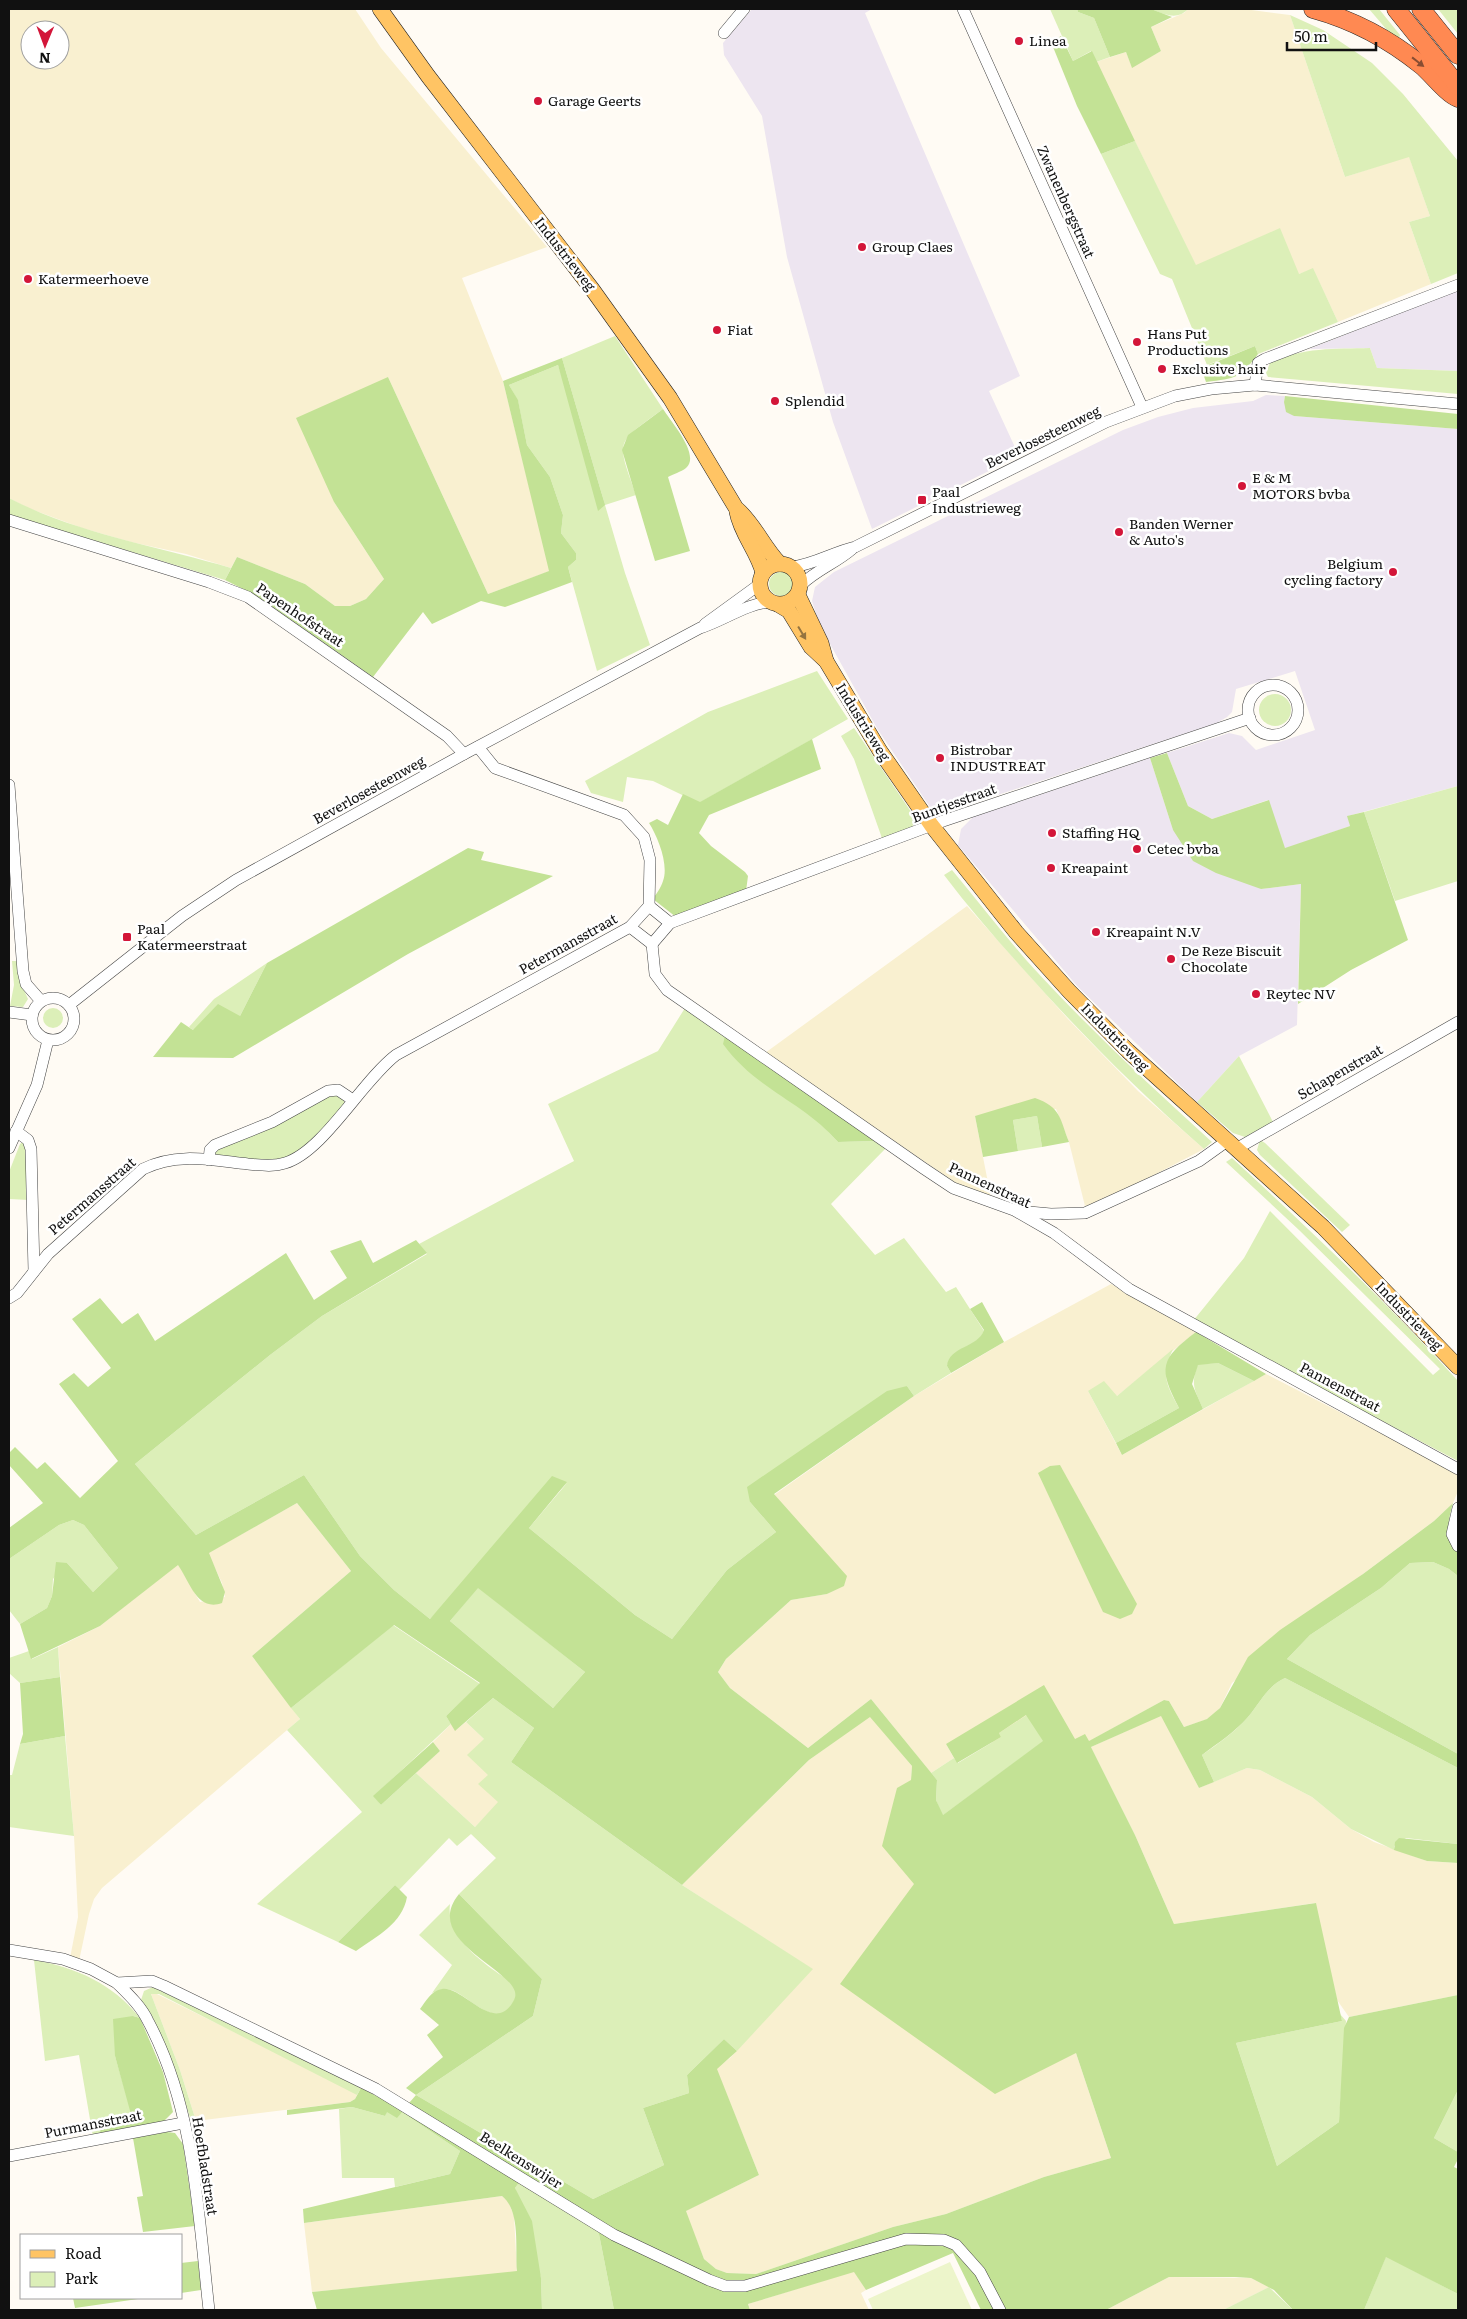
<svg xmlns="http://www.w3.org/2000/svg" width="1467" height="2319" font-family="Literata,serif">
	<rect width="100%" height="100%" fill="#fffbf4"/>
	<g fill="#ede5f0">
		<path d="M752,9H872L865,13L1020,376L989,391L1019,456L872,529L833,422L787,257L762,116L724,55L723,43Z"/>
		<path d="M1458,290V371L1377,368L1370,348L1309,349Z"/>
		<path d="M1266,395L1285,396L1284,402L1294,416L1458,429V786L1348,816L1350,826L1285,849L1268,800L1212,819L1188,806L1167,753L1229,733L1242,736L1256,750L1315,730L1295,671L1236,689L1232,712L1227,717L1217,723L952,810H938L930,807L878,730L820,626L812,601L815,587L834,572L1123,430L1158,417L1193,408L1253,401Z"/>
		<path d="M1150,758L1173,830L1261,889L1301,884L1297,1025L1239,1056L1197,1102L1078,987L958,845L961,829L973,817Z"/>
	</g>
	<g fill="#f9f0d0" fill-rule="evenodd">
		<path d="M9,9H355L381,48L547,247L462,278L503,381L550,571L488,594L388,377L334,502L384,579L366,599L350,606H335L305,584L237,557L231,568L186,554L131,542L82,528L28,508L9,498ZM30,30H60V60H30Z"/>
		<path d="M1188,9H1244L1290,15L1345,177L1409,156L1430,216L1409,222L1431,284L1338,322L1313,269L1299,274L1196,266L1096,62L1126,52L1132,67L1161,51L1151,27L1184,13Z"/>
		<path d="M967,906L1068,1019L1138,1091L1204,1149L1106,1200L1085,1206L1069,1142L1056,1109L975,1116L991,1198L956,1183L765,1053Z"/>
		<path d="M1111,1284L1196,1332L1117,1396L1088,1391L1122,1455L1266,1374L1458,1473V1491L1453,1503L1434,1521L1363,1574L1232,1683L1220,1708L1208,1719L1184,1727L1169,1701L1164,1700L1088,1742L1075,1739L946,1744L954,1758L931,1773L871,1699L808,1748L730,1688L718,1672L726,1659L791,1600L827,1594L844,1585L846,1576L774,1495L914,1396L1004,1342Z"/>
		<path d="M297,1503L351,1571L252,1656L300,1719L102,1888L94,1899L89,1914L79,1961L70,1958L78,1917L74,1836L58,1647L100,1626L178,1564L200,1602L225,1597L222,1583L208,1553Z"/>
		<path d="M1161,1715L1199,1788L1247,1768L1260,1770L1312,1797L1351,1829L1374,1842L1427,1861L1458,1863V1995L1349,2017L1337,2000L1315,1903L1174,1924L1135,1835L1091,1747Z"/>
		<path d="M870,1716L912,1766L911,1780L1076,2053L1111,2158L1044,2177L946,2214L893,2227L756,2274L727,2273L716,2269L704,2259L685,2211L759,2175L716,2068L730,2058L812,1969L682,1885L809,1760Z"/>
		<path d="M466,1722L484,1739L488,1775L499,1802L475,1827L416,1773L440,1751L433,1742L451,1724L456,1730Z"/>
		<path d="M155,1993L352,2090L357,2095L355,2099L350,2102L196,2121L180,2070L151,1994Z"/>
		<path d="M502,2196L508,2201L514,2216L517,2272L312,2292L304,2223Z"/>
		<path d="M854,2271L866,2290L861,2293L869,2310H750L748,2304Z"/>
		<path d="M1169,2277L1251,2278L1269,2287L1223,2310H1106Z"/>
	</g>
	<g fill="#dcefb8">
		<path d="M1050,9H1077L1078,12L1094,18L1110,57L1096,62L1091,51L1073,61Z"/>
		<path d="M1151,9H1188C1177,21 1164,14 1151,9Z"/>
		<path d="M1369,9H1379L1400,35L1399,38L1393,37Z"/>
		<path d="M1438,9H1458V34Z"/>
		<path d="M1290,15L1323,30L1372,63L1403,94L1458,161V273L1431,284L1409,222L1430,216L1409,157L1345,177Z"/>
		<path d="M1135,141L1196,265L1280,228L1299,274L1313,268L1338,322L1258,354L1255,346L1207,365L1172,279L1160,274L1101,154Z"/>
		<path d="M615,336L663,409C615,444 616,439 636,495L605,505L625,573L650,645L597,671L568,567L576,560V553L561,533L563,515L550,477L527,445L518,401L509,385L558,365L605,505L562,358Z"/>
		<path d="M1370,348L1377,368L1458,371V394L1268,377L1266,373L1270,363C1302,347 1335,349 1370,348Z"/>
		<path d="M9,498C78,534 157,546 231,568L225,580L9,515Z"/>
		<circle cx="781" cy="584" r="12"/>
		<path d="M817,671L848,719L699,803L653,781L627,777L623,802L591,793L585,781L708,712Z"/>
		<circle cx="1275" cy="710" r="16"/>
		<path d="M854,728L916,819L911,829L883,841L854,759L841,736Z"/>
		<path d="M1458,786V881L1395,901L1364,812Z"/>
		<path d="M952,870C977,900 1001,931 1027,961C1085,1025 1148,1084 1212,1142L1204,1149C1140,1093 1081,1034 1024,970C996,939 969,908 944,875Z"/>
		<path d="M12,961H18L19,979L28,999L23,1007L10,1006L14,985Z"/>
		<path d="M267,963L240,1016L193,1030L189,1027L214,999Z"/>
		<path d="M685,1008L725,1036L821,1124L838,1142L876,1141L887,1147L831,1204L875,1255L904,1238L946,1292L956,1287L984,1331C978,1348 955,1344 947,1366L951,1373L914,1396L907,1386L750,1502L776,1532L727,1570L672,1639L635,1615L529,1528L567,1483L430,1619L394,1590L360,1556L304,1475L196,1535L135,1464L270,1355L322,1316L427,1254L419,1244L574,1161L548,1104L658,1051Z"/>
		<circle cx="53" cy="1018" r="10"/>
		<path d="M1239,1056L1273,1122L1245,1137L1233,1133L1197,1102Z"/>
		<path d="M333,1093L344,1099V1104C328,1122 311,1149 288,1157C265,1165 238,1159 214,1156V1150Z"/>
		<path d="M1037,1116L1042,1147L1018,1151L1013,1120Z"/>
		<path d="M1260,1140L1265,1143L1350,1225L1342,1232L1260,1155L1257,1150Z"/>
		<path d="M23,1142L26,1146L29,1200L9,1199V1172L20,1144Z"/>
		<path d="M1232,1158C1310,1230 1387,1302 1458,1381V1461L1193,1321L1244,1258L1270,1211L1433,1375L1440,1369L1299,1230L1226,1162Z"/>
		<path d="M1173,1349C1161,1376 1166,1384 1179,1408L1116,1443L1088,1391L1104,1381L1117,1396Z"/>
		<path d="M1218,1363L1254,1381L1203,1409C1195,1390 1190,1385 1198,1364Z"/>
		<path d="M73,1520L84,1525L118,1568L93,1592L67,1563L53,1579L52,1596L47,1608L20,1624L9,1610V1559L59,1525Z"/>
		<path d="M1433,1562L1449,1569L1458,1576V1754L1287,1659L1310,1635L1381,1588L1410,1563Z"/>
		<path d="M478,1587L585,1672L553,1708L450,1621Z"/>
		<path d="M393,1625L480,1684L446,1716L451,1724L374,1796L381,1805L416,1773L475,1827L498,1802L478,1784L488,1775L467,1755L484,1739L466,1722L493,1698L534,1728L511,1762L682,1885L813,1969L737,2051L724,2039L687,2075L689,2093L643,2108L664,2165L593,2199L416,2095L533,2016L542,1979L459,1894L496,1858L471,1834L457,1846L449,1838L399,1890L395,1885L338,1942L257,1904L362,1812L287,1730L300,1719L291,1708Z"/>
		<path d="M58,1647L60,1677L20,1683L9,1673V1658L29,1651L32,1659Z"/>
		<path d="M1285,1678L1458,1768V1844L1406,1838L1394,1846V1850L1351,1829L1312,1797L1260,1770L1247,1768L1214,1782L1202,1755C1218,1744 1235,1732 1248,1717C1260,1703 1267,1686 1285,1678Z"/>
		<path d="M1027,1715L1044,1741L942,1816L936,1800L937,1780L931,1773L954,1758L958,1763L1001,1737L999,1733Z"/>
		<path d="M65,1736L74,1836L9,1827V1775H12L20,1744Z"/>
		<path d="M450,1904C446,1933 473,1955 495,1971C500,1975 509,1979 513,1985C516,1989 517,1995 515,1999C499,2035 469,1995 451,1990C444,1988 438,1991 432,1993L452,1965L419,1935Z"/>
		<path d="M34,1960C77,1968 112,1983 140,2018L133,2016L115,2056L133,2118L99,2125L101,2136L93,2137L79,2055L45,2061Z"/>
		<path d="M153,1987L361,2088L357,2095L159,1994H151L180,2070L196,2121H191C178,2078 166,2038 141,2000L144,1991Z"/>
		<path d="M1340,2014L1346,2021L1339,2122L1277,2166L1236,2043L1342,2021Z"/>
		<path d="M1458,2090V2152L1434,2138Z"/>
		<path d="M352,2107L385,2116L386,2112H402L460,2151L450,2174L395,2187L394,2178H342L339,2109Z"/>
		<path d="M521,2180L597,2224L614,2310H542L541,2278L515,2188Z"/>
		<path d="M1386,2256L1458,2294V2310H1364Z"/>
		<path d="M1269,2287L1293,2310H1223Z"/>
	</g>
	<g fill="#c3e295" fill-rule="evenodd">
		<path d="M1077,9H1151L1172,17L1151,27L1161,51L1132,68L1126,52L1110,57L1094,18L1078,12Z"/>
		<path d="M1061,36L1073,61L1092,51L1135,141L1101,154L1077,106L1051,42Z"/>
		<path d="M1255,346L1258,354C1239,379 1237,378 1206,382L1201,368Z"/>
		<path d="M562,358L605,505L598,511L558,365L509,385L518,400L527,445L550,477L563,515L561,533L576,553V560L568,567L572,582L505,607L481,601L432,624L423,612L373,677L257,596L225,580L237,557L305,584L335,606H350L366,599L384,579L334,502L296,418L388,377L488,594L549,571L503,381Z"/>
		<path d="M1285,396L1458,414V429L1294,416L1286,412L1284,402Z"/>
		<path d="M663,409C671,422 701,455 686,468C681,472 673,474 668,477L690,551L655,561L622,450L628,435Z"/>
		<path d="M812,739L821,769L709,815L699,833L711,846L745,872L748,876L746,891L676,917L653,899C656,894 661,888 663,881C669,865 658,837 649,823L657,819L668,825L683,794L700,802Z"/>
		<path d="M1167,753L1188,806L1212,819L1269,800L1285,848L1350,826L1347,816L1364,812L1408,940L1351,970L1298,1004L1301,884L1261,889L1216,873L1193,861L1173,830L1150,758Z"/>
		<path d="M468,848L484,852L481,860L553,876L408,954L233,1058L153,1057L181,1022L193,1030L218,1004L240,1016L267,963Z"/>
		<path d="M725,1036L876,1141L838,1142C804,1102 755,1089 723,1044Z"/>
		<path d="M1035,1098C1061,1107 1060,1119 1069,1142L1042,1147L1037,1116L1013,1120L1018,1151L983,1157L975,1116Z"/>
		<path d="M361,1240L373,1263L416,1240L427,1253L322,1316L270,1355L135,1464L196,1535L304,1475L360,1556L394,1590L430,1619L552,1476L567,1482L529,1528L635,1615L672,1639L727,1570L776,1532L750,1502L747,1487L887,1391L907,1386L914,1396L774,1494L847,1576L844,1586L827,1594L791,1600L726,1659L718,1672L730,1688L808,1748L871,1699L937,1780L936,1800L943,1815L1043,1741L1026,1715L999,1733L1001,1737L957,1763L946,1744L1044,1685L1075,1739L1085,1734L1089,1741L1164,1700L1169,1701L1184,1727L1207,1719L1220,1708L1248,1657L1280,1630L1363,1574L1434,1521L1453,1503C1449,1518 1446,1528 1451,1544L1458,1540V1576L1449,1569L1433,1562L1410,1563L1381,1588L1310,1635L1287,1659L1458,1754V1768L1285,1678C1267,1686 1260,1703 1248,1717C1235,1732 1218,1743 1202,1755L1214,1782L1199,1788L1161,1716L1091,1747L1135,1835L1174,1924L1316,1903L1342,2021L1236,2043L1277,2166L1339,2122L1344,2028L1349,2017L1458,1995V2090L1434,2138L1458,2152V2159L1454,2167L1458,2169V2294L1386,2257L1364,2310H1293L1274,2290L1251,2278L1235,2277H1169L1106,2310H981L953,2253L866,2290L854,2272L748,2304L750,2310H614L597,2224L521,2180L515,2188L532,2221L541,2278L542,2310H317L312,2292L517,2271C515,2249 521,2211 502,2196L304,2223L303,2209L450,2174L460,2151L402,2112L397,2118L387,2112L385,2116L352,2107L287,2115V2110L350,2102L355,2099L361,2088L403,2110L416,2095L406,2088L443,2057L427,2035L439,2025L420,2009C426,2001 431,1991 442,1989C464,1986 495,2037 514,2000C529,1973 418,1944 459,1894L542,1979L533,2016L416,2095L593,2199L664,2165L643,2108L689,2093L687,2075L724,2039L737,2051L717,2069L759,2175L686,2211L704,2259L716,2269L727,2273L756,2274L893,2227L946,2214L1044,2177L1111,2158L1076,2053L995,2094L840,1984L914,1884L882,1846L897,1788L911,1780L912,1766L870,1717L809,1760L682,1885L511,1762L534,1728L493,1698L455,1731L446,1716L480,1683L394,1625L291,1708L252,1656L351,1571L297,1503L209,1553L225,1592L222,1603C197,1612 190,1582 178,1565L100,1626L31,1659L20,1624L47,1608L52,1596L56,1562L67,1563L93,1592L118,1568L84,1525L73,1520L59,1525L9,1559V1528L43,1503L9,1465V1453L15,1447L37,1469L45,1462L80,1498L118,1461L59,1384L74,1373L88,1387L111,1368L72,1319L100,1298L122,1324L138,1313L155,1341L286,1253L314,1300L347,1278L330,1251ZM478,1588L585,1672L553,1708L450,1621Z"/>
		<path d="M982,1302L1004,1342L951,1373L947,1366C949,1346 978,1348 984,1330L970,1309Z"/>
		<path d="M1196,1332L1266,1374L1254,1381L1218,1363L1198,1365L1192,1384L1203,1409L1122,1455L1116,1443L1179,1408C1158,1368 1160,1359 1196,1332Z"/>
		<path d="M1060,1465L1137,1604L1132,1614L1120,1619L1103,1612L1038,1473L1050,1466Z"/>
		<path d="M60,1677L65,1736L20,1744L23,1734L20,1683Z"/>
		<path d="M433,1742L440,1751L381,1805L373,1796Z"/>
		<path d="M1399,1838L1458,1844V1863L1427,1861L1394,1850L1395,1842Z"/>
		<path d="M395,1885L407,1897C402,1924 377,1936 356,1951L338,1942Z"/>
		<path d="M133,2016L140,2018L163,2072L173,2112L163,2122L101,2136L99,2125L132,2118L115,2056L113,2019Z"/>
		<path d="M167,2132L175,2133L183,2144L195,2226L143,2232L137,2197L143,2196L133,2138Z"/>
		<path d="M198,2261L201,2290L181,2293V2263Z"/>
		<path d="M73,2298H145L75,2308Z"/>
	</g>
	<path fill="#edf5cb" d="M950,2262L972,2310H873L868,2299Z"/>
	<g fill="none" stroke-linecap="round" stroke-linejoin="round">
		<g stroke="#444" stroke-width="12">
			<g id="minor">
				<path d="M963,9L1142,407"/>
				<path d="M724,33L744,9"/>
				<path d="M1255,385L1258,363L1265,359L1458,285"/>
				<path d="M9,520L209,582L248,597L447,736L464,754"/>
				<path d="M791,567C813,565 833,552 855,547L1106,422L1175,396L1211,389L1255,385L1458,404"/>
				<path d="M801,585C816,570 836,563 852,549"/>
				<path d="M705,624L760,584"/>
				<circle cx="1273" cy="710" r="25"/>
				<path d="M9,785L23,971L26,984L41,1001"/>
				<path d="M649,906L670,923"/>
				<path d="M630,927L652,944"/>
				<path d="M652,944L655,974L667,990L923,1168L953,1188L1014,1210L1054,1233L1129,1289L1458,1469"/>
				<path d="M652,944L670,923L943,821L1250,718"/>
				<circle cx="53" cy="1019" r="21"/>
				<path d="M69,1005L182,916L236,880L464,754L700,628C723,621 747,603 771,602"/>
				<path d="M9,1012L32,1015"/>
				<path d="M16,1131L28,1140L31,1149L34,1271"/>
				<path d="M9,1148L37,1085L48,1040"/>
				<path d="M1236,1149L1458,1022"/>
				<path d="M209,1160L210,1150L215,1145L272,1122L328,1091L338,1090L353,1100"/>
				<path d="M1018,1211L1051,1214L1085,1213L1199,1161L1227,1141"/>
				<path d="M9,1298L17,1293L48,1254L143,1169C177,1152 211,1160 248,1164C260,1165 273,1167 285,1163C323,1152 362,1081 396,1055L630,927L649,906L650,860L644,837L624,815L495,768L478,747"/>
				<path d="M1458,1508L1452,1534L1458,1546"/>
				<path d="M9,1950L63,1959L91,1969L117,1983L152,1981L164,1986L376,2089L614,2235L709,2280L725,2286H745L906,2239L944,2240L956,2245L980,2272L1000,2310"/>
				<path d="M117,1983C128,1994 141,2006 148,2021C195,2109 198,2213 209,2310"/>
				<path d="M9,2156L183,2123"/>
			</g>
		</g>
		<g stroke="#222" stroke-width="16">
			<g id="major">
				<path d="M380,9L428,76L592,289L670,398L736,508C755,524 763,547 780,564"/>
				<path d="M737,512C741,534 758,552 763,573"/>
				<circle cx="780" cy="584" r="20"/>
				<path d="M798,595L821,643L826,661L880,751L932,826L1016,932L1069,991L1128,1051L1323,1227L1458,1367"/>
				<path d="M779,605L789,611L811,647L826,661"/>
			</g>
		</g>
		<g stroke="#222" stroke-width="19">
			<g id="highway">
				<path d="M1313,9C1353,20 1389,39 1421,65C1432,74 1447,94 1458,98"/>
				<path d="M1396,9L1458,86"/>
				<path d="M1421,9L1458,55"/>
			</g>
		</g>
		<use href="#minor" stroke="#fff" stroke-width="11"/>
		<use href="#major" stroke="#ffc464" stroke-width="15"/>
		<use href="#highway" stroke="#ff8952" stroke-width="18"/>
	</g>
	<defs><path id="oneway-solid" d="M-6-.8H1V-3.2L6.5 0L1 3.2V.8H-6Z" transform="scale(1.25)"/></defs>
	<use fill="#884d32" href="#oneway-solid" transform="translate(1418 62) rotate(38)"/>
	<use fill="#94733f" href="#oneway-solid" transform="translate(802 633) rotate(59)"/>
	<g fill="#d31639" stroke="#fff" stroke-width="2">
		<circle cx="1019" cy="41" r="5"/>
		<circle cx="538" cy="101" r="5"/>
		<circle cx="862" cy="247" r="5"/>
		<circle cx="28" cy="279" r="5"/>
		<circle cx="717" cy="330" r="5"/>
		<circle cx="1137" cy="342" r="5"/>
		<circle cx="1162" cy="369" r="5"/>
		<circle cx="775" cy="401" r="5"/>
		<circle cx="1242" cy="486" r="5"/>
		<rect x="917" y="495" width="10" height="10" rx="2.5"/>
		<circle cx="1119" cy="532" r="5"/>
		<circle cx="1393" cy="572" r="5"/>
		<circle cx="940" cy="758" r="5"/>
		<circle cx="1052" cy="833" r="5"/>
		<circle cx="1137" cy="849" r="5"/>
		<circle cx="1051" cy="868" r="5"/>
		<circle cx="1096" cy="932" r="5"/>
		<rect x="122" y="932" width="10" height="10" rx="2.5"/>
		<circle cx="1171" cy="959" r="5"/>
		<circle cx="1256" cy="994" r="5"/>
	</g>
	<g text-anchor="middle" stroke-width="5" stroke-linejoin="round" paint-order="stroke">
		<g font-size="14" fill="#111" stroke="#fff" text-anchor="start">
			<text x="1029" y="46">Linea</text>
			<text x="548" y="106">Garage Geerts</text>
			<text x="872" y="252">Group Claes</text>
			<text x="38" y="284">Katermeerhoeve</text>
			<text x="727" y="335">Fiat</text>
			<text x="1147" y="339">Hans Put<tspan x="1147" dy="16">Productions</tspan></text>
			<text x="1172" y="374">Exclusive hair</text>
			<text x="785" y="406">Splendid</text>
			<text x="1252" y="483">E &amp; M<tspan x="1252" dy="16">MOTORS bvba</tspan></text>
			<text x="932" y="497">Paal<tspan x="932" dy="16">Industrieweg</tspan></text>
			<text x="1129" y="529">Banden Werner<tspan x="1129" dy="16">&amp; Auto's</tspan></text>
			<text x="1383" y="569" text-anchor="end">Belgium<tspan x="1383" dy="16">cycling factory</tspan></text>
			<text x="950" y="755">Bistrobar<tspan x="950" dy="16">INDUSTREAT</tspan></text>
			<text x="1062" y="838">Staffing HQ</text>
			<text x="1147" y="854">Cetec bvba</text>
			<text x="1061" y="873">Kreapaint</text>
			<text x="137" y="934">Paal<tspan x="137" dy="16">Katermeerstraat</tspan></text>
			<text x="1106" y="937">Kreapaint N.V</text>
			<text x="1181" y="956">De Reze Biscuit<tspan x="1181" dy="16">Chocolate</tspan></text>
			<text x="1266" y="999">Reytec NV</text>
		</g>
		<g font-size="14" fill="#111" stroke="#fff">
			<text transform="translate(1066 202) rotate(66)" y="5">Zwanenbergstraat</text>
			<text transform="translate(565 254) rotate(52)" y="5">Industrieweg</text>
			<text transform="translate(1043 437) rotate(-26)" y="5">Beverlosesteenweg</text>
			<text transform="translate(300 615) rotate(34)" y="5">Papenhofstraat</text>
			<text transform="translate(863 722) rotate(58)" y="5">Industrieweg</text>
			<text transform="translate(369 790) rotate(-29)" y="5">Beverlosesteenweg</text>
			<text transform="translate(954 803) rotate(-20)" y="5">Buntjesstraat</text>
			<text transform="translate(568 944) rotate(-29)" y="5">Petermansstraat</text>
			<text transform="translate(1115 1037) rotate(45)" y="5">Industrieweg</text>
			<text transform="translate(1340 1072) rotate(-30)" y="5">Schapenstraat</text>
			<text transform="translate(990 1185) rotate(25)" y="5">Pannenstraat</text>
			<text transform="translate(92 1196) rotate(-41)" y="5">Petermansstraat</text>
			<text transform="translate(1409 1316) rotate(46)" y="5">Industrieweg</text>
			<text transform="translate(1340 1387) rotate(28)" y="5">Pannenstraat</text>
			<text transform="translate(93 2124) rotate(-11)" y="5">Purmansstraat</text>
			<text transform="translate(521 2160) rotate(32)" y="5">Beelkenswijer</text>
			<text transform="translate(205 2166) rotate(81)" y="5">Hoefbladstraat</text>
		</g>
	</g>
	<rect width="1467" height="2319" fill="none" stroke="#111111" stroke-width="20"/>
	<rect x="20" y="2234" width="162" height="65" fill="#ffffff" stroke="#a0a0a0"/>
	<rect x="30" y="2250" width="25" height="8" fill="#ffc464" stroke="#a0a0a0"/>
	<text x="65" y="2259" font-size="15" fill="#111111">Road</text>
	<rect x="30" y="2272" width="25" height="15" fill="#dcefb8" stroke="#a0a0a0"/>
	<text x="65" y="2284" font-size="15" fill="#111111">Park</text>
	<g transform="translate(45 45) rotate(181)"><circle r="24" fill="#ffffff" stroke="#a0a0a0"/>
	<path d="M0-4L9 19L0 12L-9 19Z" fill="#d31639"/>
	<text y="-8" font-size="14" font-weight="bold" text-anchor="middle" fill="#111111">N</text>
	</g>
	<path d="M1287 42v8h89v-8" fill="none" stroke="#111111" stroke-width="2.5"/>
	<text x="1294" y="42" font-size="15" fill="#111111" stroke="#ffffff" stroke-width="4" paint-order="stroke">50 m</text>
</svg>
